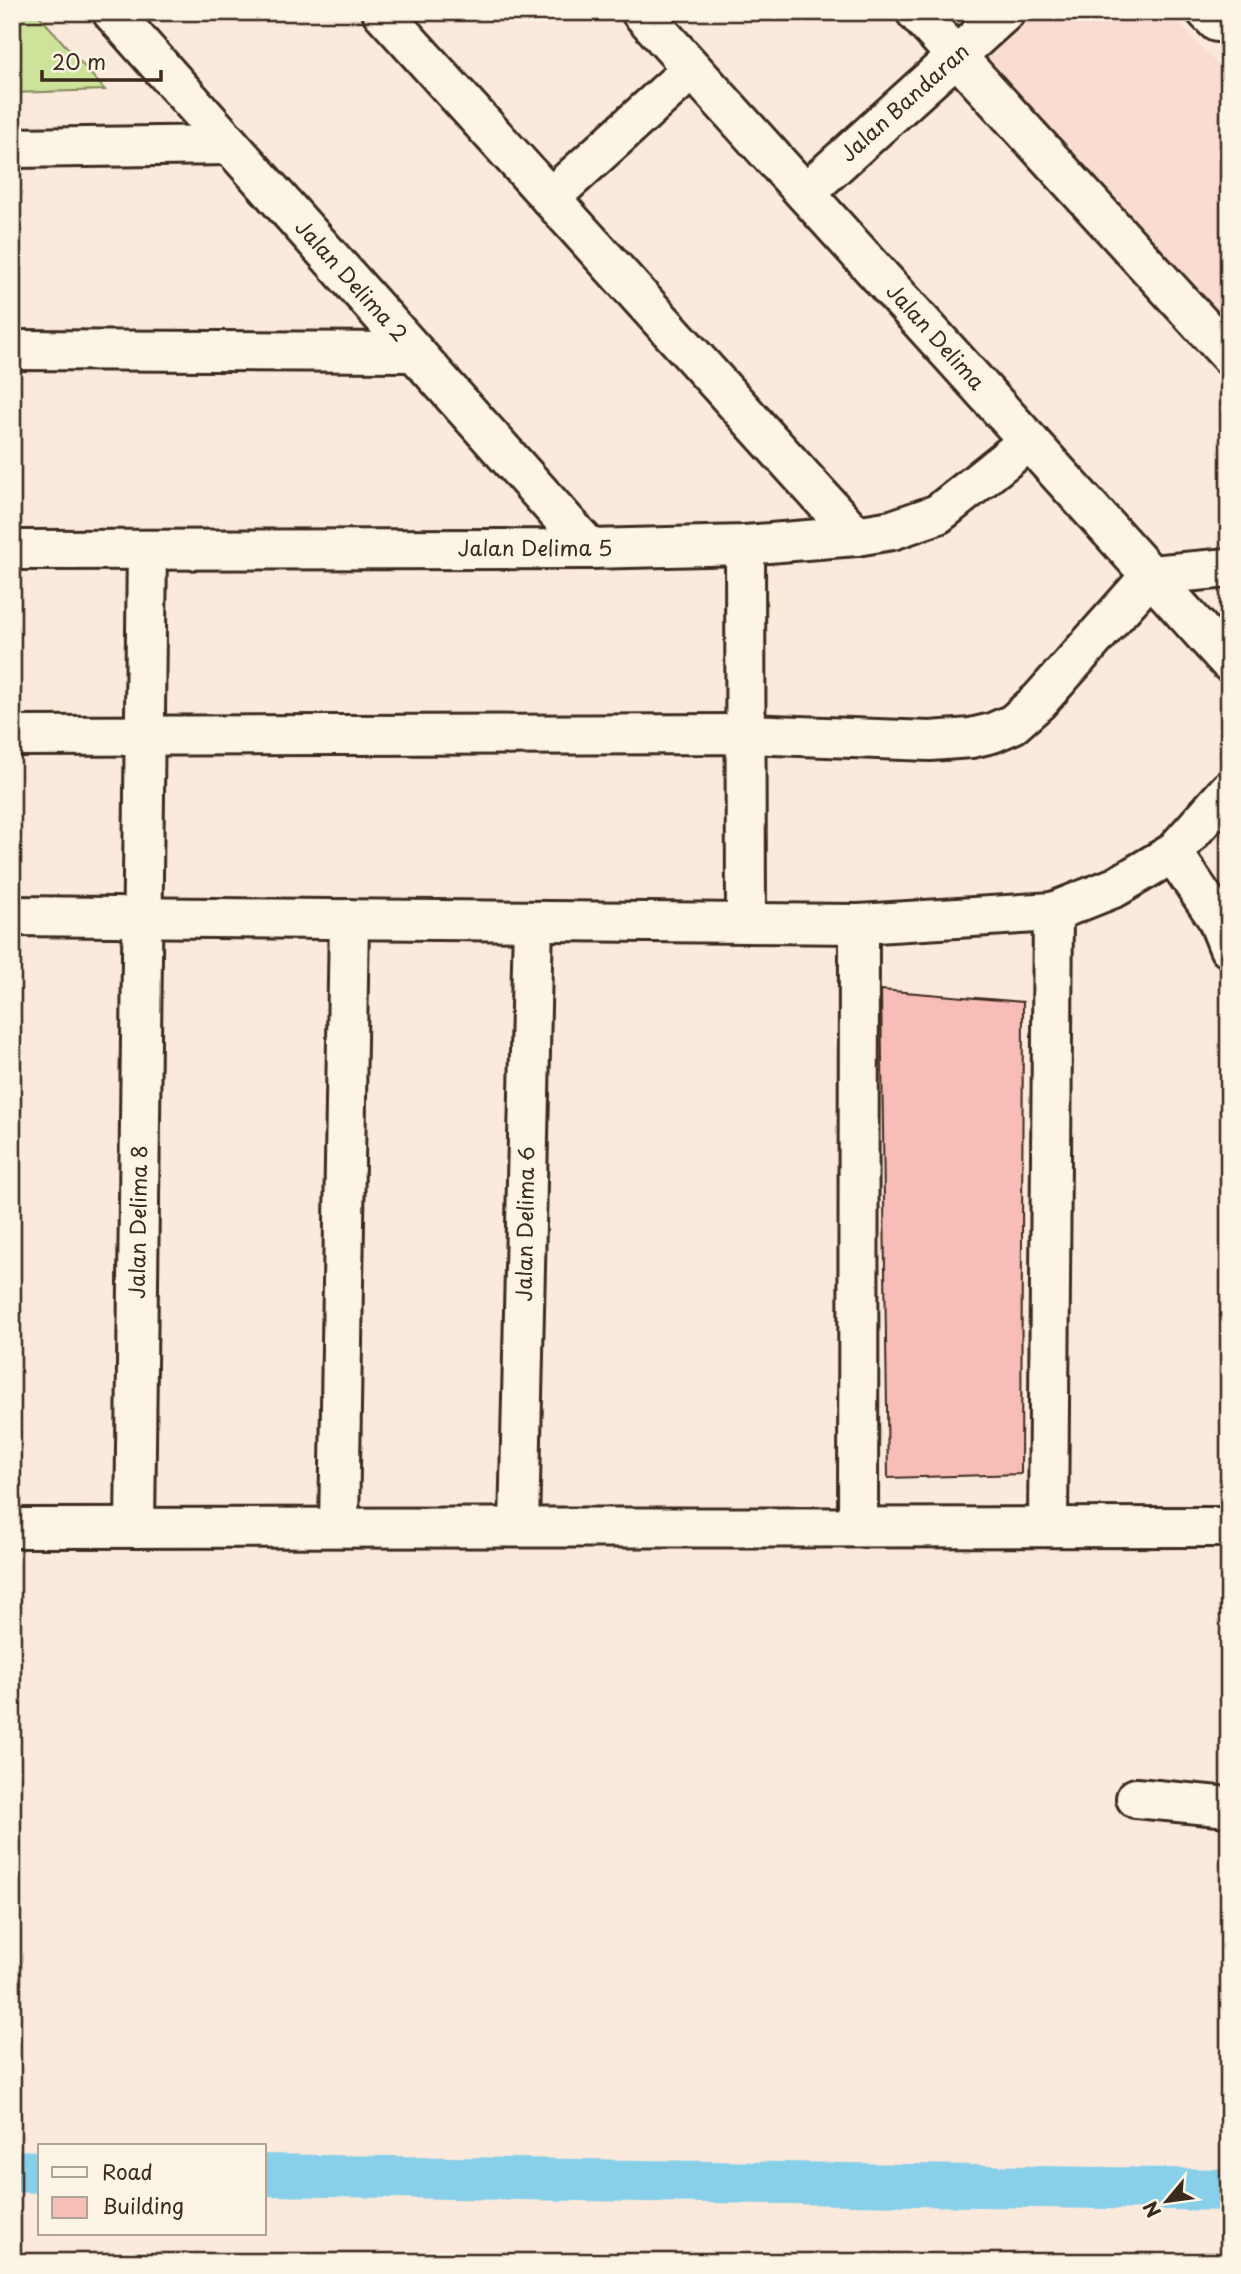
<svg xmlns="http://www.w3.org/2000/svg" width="1241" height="2274" font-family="'Playpen Sans',sans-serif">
	<rect width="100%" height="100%" fill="#fbeadc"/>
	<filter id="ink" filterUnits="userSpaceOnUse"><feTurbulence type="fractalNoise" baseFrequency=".0143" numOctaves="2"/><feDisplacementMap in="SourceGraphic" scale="14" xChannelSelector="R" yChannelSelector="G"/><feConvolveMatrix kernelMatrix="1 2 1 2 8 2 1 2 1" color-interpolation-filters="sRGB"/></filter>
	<g filter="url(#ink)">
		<path fill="#fadcd1" d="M911,12H1169L1229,77V364Z"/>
		<path fill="#cce399" stroke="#84865c" stroke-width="2" d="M12,12H36L105,90L12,93Z"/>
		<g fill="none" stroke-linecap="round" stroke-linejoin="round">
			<g stroke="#88cfe9" stroke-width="42">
				<path d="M12,2171L40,2172"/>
				<path d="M264,2175L1229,2190"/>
			</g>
		</g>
		<path fill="#f9bdb8" stroke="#3b2a1e" stroke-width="2" d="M881,990L1023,1002L1021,1474L888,1478Z"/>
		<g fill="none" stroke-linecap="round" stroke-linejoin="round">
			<g stroke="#3b2a1e" stroke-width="44">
				<g id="minor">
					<path d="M112,12L590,549"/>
					<path d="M382,12L856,536"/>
					<path d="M641,12L1229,662"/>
					<path d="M916,12L1229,355"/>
					<path d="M12,148L230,145"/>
					<path d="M805,193L1005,12"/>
					<path d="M550,198L692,69"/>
					<path d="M12,350L414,352"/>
					<path d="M745,545L746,922"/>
					<path d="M12,550L590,549L745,545L856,536L892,530L938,514L1029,441"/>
					<path d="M12,736L747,734L930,741L971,738L992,733L1013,724L1039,701L1151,575L1229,568"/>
					<path d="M1173,853L1217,918L1229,948"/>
					<path d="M12,916L859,924L1053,912L1116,887L1173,853L1229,790"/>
					<path d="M339,1527L349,919"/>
					<path d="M519,1527L533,921"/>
					<path d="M858,1527L859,924"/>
					<path d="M1048,1527L1053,912"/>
					<path d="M12,1528L1229,1527"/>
					<path d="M135,1528L147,550"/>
					<path d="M1136,1798L1229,1807"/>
				</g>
			</g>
			<g stroke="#3b2a1e" stroke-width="44">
				<path id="highway" d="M1207,12L1217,22L1229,15"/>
			</g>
			<use href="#minor" stroke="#fcf5e5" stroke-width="38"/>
			<use href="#highway" stroke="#fcf5e5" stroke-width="38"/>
		</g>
	</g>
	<g text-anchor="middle" stroke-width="6" stroke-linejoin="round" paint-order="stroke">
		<g font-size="21" fill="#3b2a1e" stroke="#fcf5e5">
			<text transform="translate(905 103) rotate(-42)" y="7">Jalan Bandaran</text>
			<text transform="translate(351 281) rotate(48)" y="7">Jalan Delima 2</text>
			<text transform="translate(935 337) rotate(48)" y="7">Jalan Delima</text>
			<text x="535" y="556">Jalan Delima 5</text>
			<text transform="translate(139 1222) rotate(-89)" y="7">Jalan Delima 8</text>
			<text transform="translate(526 1224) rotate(-89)" y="7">Jalan Delima 6</text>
		</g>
	</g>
	<rect width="1241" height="2274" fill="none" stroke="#fcf5e5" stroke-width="42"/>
	<rect x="21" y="21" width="1199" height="2232" fill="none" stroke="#3b2a1e" stroke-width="2.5" filter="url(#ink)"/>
	<rect x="38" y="2144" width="228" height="91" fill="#fcf5e5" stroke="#afa495" stroke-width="2"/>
	<rect x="52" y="2167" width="35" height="10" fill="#fcf5e5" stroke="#afa495" stroke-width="2"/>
	<text x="102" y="2180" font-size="21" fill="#3b2a1e">Road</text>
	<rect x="52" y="2197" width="35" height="21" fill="#f9bdb8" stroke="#afa495" stroke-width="2"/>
	<text x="102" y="2214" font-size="21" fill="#3b2a1e">Building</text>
	<g transform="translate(1167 2201) rotate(241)" stroke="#fcf5e5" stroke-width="5" paint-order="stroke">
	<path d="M0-5L12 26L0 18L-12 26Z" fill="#3b2a1e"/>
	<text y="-10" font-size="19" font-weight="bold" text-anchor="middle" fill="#3b2a1e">N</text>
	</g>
	<path d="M42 70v10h119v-10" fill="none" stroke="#3b2a1e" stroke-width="3.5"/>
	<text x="52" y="70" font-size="21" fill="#3b2a1e" stroke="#fcf5e5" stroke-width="5" paint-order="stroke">20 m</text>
</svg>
